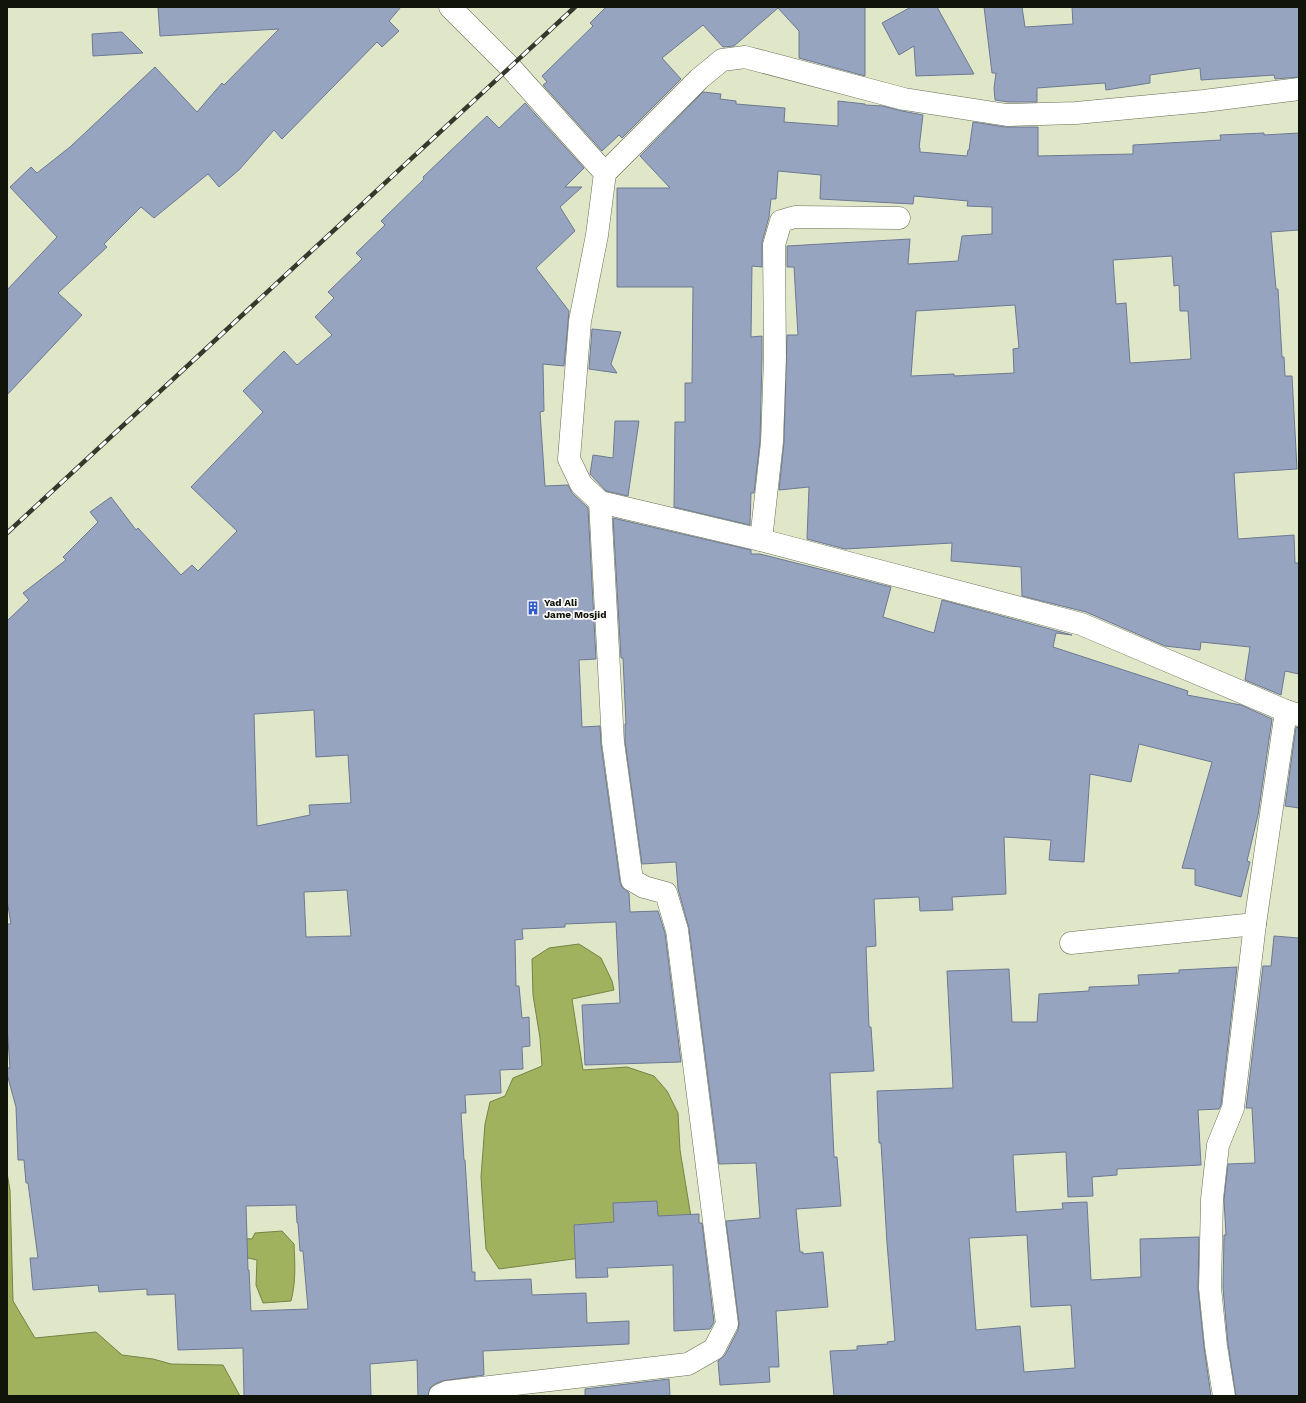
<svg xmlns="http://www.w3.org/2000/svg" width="1306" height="1403" font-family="'Work Sans',sans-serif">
	<rect width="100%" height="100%" fill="#dfe7c8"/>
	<g fill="#a0b25d" stroke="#758344">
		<path d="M579,944L601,958L612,981L614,990L572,999L583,1070L627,1067L654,1076L667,1091L678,1113L680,1150L692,1223L603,1255L499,1269L486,1249L483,1208L481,1177L485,1124L490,1102L505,1096L513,1078L542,1066L540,1038L533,995L532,959L549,948Z"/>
		<path d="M7,1173L10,1190L13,1301L35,1338L96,1332L122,1355L153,1359L171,1364L223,1365L240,1396H7Z"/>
		<path d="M282,1231L294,1244C295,1264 296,1282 291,1301L263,1303L256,1285L257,1260L248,1258L237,1238L252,1239L255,1233Z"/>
	</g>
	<g fill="#97a4bf" stroke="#6d7992" fill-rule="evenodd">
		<path d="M158,7H401L389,21L399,31L382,47L377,42L282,139L274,130L239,170L219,187L208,174L154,218L141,207L104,244L107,247L58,293L82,315L7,395V290L57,237L10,187L31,167L37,173L70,147L155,67L197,112L222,83L224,85L279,29L160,36Z"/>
		<path d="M606,7H865V76L799,58V31L778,8L734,46L723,47L703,25L662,58L681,79L622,138L619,135L602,151L543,85L547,82L542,76L593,26L590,23Z"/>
		<path d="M911,7H937L974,74L916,76L914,46L899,55L882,23Z"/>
		<path d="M984,7H1022L1025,27L1073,24L1072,7H1299V77L1275,79L1274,75L1201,80L1200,68L1150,75V83L1106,90L1105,83L1037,88V102H1008L995,100L994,88L996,73H992Z"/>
		<path d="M122,32L143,53L93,56L92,34Z"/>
		<path d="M703,92L721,94L720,99L736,101V104L785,108L784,122L838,126V101L865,104V105L883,106L902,111L923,115L919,148H920V152L967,156L968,150H969L973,122L1005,127H1038V156L1133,154V145L1221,140L1220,135L1264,133V135L1299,133V230L1271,232L1276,289H1278L1282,357H1284L1285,376H1292L1297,469L1234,473L1238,539L1294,535L1295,563H1299V674L1285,671L1281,695L1245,680L1250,647L1201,642L1200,650L1165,646L1086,612L1022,596L1021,567L951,561L952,543L845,549L807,539L809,487L779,490L784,442L787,335H798L794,267H787V246L910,239L908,264L958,261L962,236L992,234V207L967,206L968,201L914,196L913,204L820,199L821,175L778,171L776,199H771L769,217L762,242V267L752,266L751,337L762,336V357L760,441L754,493H751L750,525L674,507L675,422H685V383H692L693,287H617V188H670L640,156ZM1172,256L1174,286L1179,285L1180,311H1188L1191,359L1130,363L1126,303L1116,304L1113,260ZM1015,305L1019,348L1013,349L1014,373L954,376V374L911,376L916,311Z"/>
		<path d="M525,103L584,168L565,187H582L560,207L575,231L536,268L569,311L564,366L543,364L544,411L540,412L545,486L568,485L572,493L588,508L596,659L579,660L582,727L600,726L601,744L620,882L622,887L629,893L630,912L658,911L665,933L681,1062L585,1065L582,1005L620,1003L616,922L565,924V927L522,929L523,939L515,940L516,986H519L522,1018L529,1017L530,1046L522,1047L523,1069L500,1070L501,1093L465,1095L466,1113H461L464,1160H465L472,1272H475V1281L531,1279L532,1295L586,1293L587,1323L629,1321V1344L483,1351L484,1375L442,1381L435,1384L430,1388L428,1396H418L417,1360L370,1364L371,1396H244L243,1348L178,1350L175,1294L147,1295V1289L99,1292L98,1285L33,1290L30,1258H38L28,1183H26L24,1160H18L16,1107L7,1074V1068H10L7,1026V924H11L7,900V621L29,600L23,593L66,560L63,557L98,522L90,512L111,497L136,530L138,528L181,575L192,565L198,571L237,531L191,487L263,412L243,391L284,351L297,365L332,335L315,317L334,298L328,292L362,259L356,253L385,225L381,221L424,179L423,177L487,116L499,128ZM314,710L316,757L348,755L351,803L309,805L310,815L257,826L254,714ZM347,890L351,936L306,937L304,892ZM296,1205L297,1223H298L300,1251H303L308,1309L251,1311L249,1270H248L246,1206Z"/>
		<path d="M592,329L621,332L611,364L617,373L589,369Z"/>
		<path d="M615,421H639L628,496L606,491L590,474L593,455L613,458Z"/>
		<path d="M613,518L751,550V554H760L891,587L883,617L934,633L942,600L1072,635L1056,633L1053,647L1188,691L1187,695L1241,705L1272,719L1258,815L1247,861L1250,862L1241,897L1195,885V869L1182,868L1212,762L1139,744L1131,782L1090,774L1084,862L1049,860L1051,840L1004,837L1006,894L952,897L953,910L920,911L919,897L874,899L876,946L866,947L869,1027H871L874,1071L830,1073L834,1157H837L841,1206L796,1209L800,1252H803V1254L823,1252L828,1307L776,1311L779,1367H769L770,1382L720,1385L718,1361L725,1355L738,1330L739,1323L726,1221L760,1218L756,1163L719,1164L689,928L678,889L676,862L642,864L625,741V724H626L623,658H621Z"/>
		<path d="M1296,727L1299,728V808L1285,806Z"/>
		<path d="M1274,936L1299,938V1396H1236L1228,1344L1223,1288L1224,1235H1226L1224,1200L1228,1164L1255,1163L1252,1108H1246L1263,966H1271Z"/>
		<path d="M1237,967L1221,1105L1219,1109L1198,1110L1201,1165L1117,1169V1175L1092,1177L1093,1196L1068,1197L1066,1152L1013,1155L1016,1212L1063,1209L1062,1203L1087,1202L1091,1280L1141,1277L1140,1239L1199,1237L1198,1289L1204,1347L1211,1396H834L830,1351L857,1350V1346L888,1344L887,1342L895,1341L887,1243L881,1143H879L877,1091L953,1088L947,971L1009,969L1012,1022H1037L1039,994L1089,991V987L1139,985L1138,975L1179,973V970ZM1027,1235L1031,1307L1071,1305L1075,1368L1024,1372L1020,1326L976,1330L969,1238Z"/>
		<path d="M657,1201L658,1216L699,1214V1223H702L714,1322L710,1329L674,1331L673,1265L607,1268L608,1277L576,1278L574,1225L614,1222L613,1203Z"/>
		<path d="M669,1379L670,1396H585V1389Z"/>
	</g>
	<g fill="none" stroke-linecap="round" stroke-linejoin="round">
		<g stroke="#676e53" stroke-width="23">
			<g id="street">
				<path d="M450,7L511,68L605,173L597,235L580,321L569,459L581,484L600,502L761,540L1081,624L1286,711L1299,715"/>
				<path d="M605,173L699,79L722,60L745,57L904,99L1007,115L1076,113L1204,101L1299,89"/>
				<path d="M761,540L772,442L775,357L774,245L781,221L795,217L899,218"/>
				<path d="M1071,943L1255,924"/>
				<path d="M440,1396V1395L447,1392L688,1364L714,1349L727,1324L677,930L666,893L644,887L632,880L613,742L600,502"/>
				<path d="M1224,1396L1216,1346L1210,1288L1212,1199L1218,1145L1233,1108L1255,924L1286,711"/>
			</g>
		</g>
		<use href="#street" stroke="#fff" stroke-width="22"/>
		<g stroke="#35392b" stroke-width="4.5">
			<path id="rail" d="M7,533L575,7"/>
		</g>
		<use href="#rail" stroke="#fff" stroke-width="3" stroke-dasharray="9" stroke-linecap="butt"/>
	</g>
	<defs>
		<g id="building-bare" transform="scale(1.08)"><path d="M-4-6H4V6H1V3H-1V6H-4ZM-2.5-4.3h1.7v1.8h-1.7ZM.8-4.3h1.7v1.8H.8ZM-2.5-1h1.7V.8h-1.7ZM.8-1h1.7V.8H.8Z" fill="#2e57c7" stroke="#fff" stroke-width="2.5" paint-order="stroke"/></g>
	</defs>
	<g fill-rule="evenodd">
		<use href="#building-bare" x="533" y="608"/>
	</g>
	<g text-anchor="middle" stroke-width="3.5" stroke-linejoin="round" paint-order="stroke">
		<g font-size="10" font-weight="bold" fill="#111409" stroke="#fff" text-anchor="start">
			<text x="544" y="606">Yad Ali<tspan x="544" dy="12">Jame Mosjid</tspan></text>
		</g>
	</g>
	<rect width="1306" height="1403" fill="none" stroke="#111409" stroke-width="16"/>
</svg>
